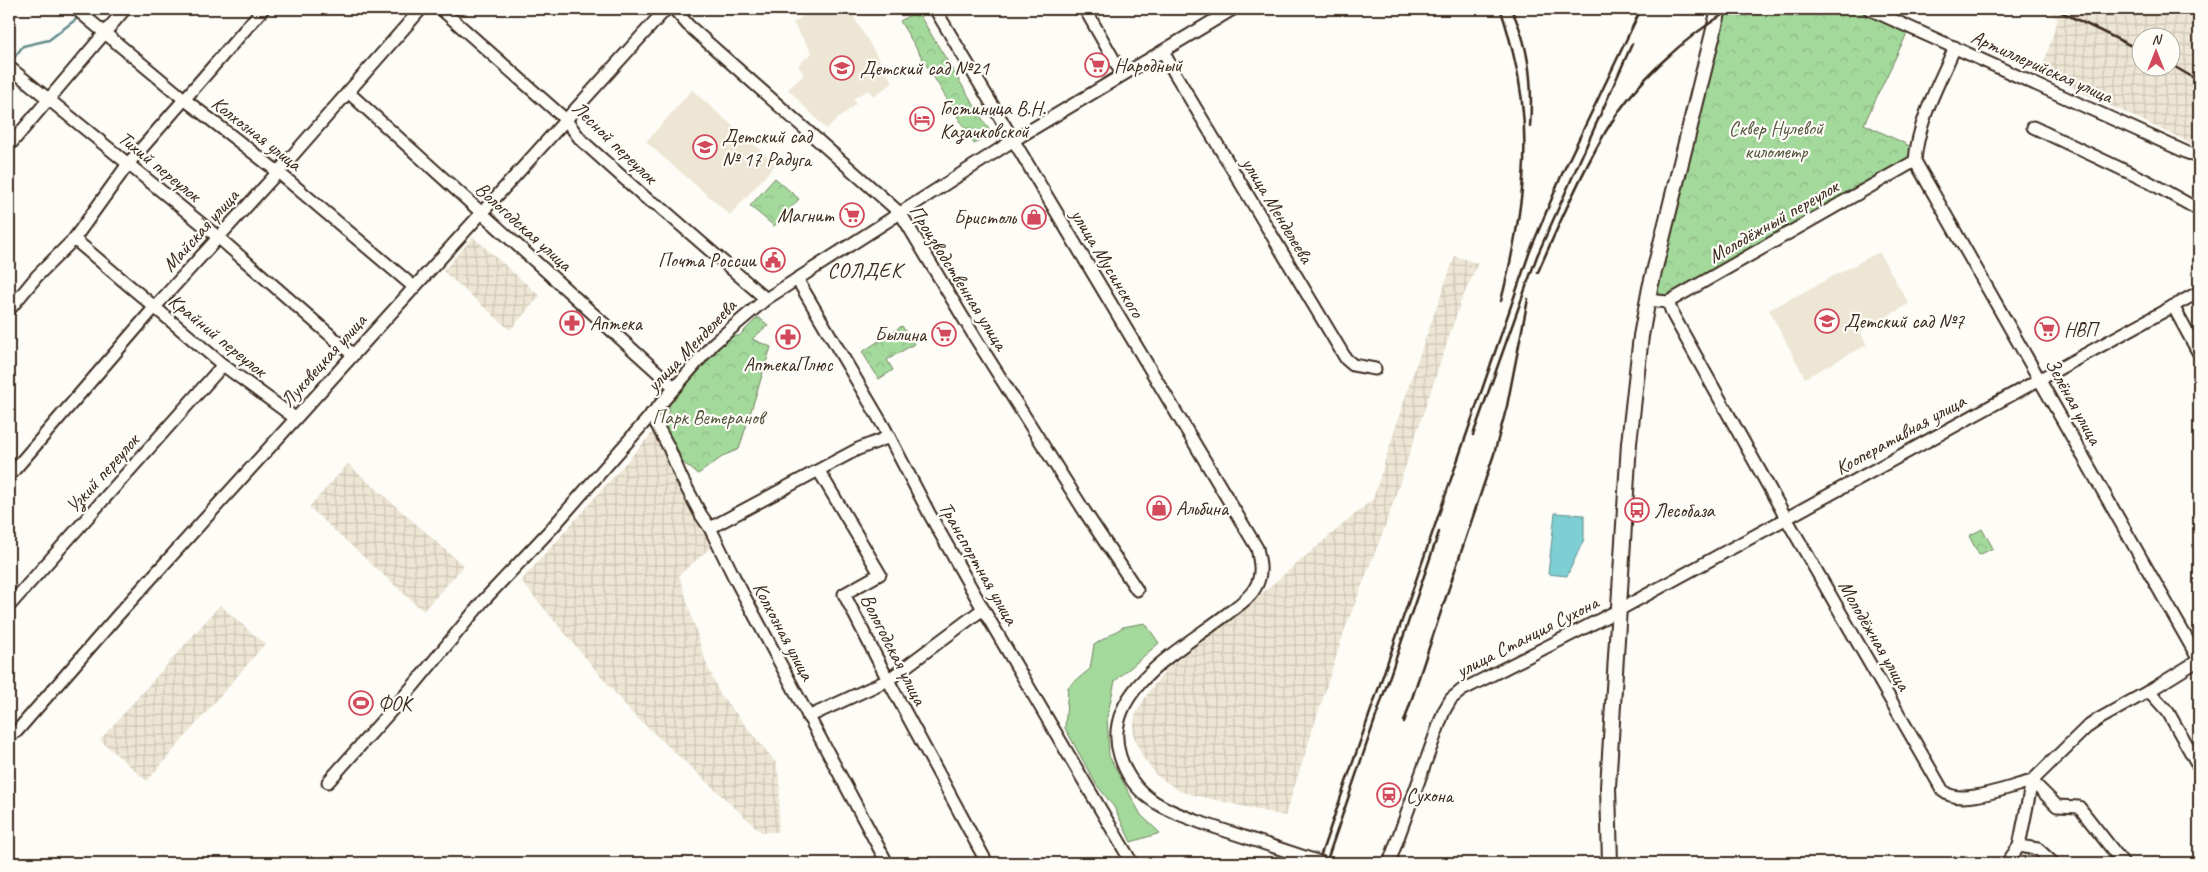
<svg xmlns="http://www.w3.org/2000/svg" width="2208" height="872" font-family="Caveat,sans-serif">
	<defs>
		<pattern id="industrial-grid" width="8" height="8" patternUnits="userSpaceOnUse" patternTransform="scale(1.25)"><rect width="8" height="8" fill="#eee6d4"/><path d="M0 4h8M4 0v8" fill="none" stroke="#cdc5b6"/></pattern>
		<pattern id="park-crowns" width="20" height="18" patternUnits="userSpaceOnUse" patternTransform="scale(1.25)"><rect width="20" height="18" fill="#a4d99c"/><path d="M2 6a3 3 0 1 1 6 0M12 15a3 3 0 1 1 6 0" fill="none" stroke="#8eba86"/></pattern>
	</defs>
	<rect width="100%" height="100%" fill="#fdfcf7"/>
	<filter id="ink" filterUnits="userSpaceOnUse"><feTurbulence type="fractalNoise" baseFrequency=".02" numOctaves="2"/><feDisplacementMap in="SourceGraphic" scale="10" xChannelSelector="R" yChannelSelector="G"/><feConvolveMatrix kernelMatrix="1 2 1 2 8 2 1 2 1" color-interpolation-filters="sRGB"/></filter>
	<g filter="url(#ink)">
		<g fill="#eee6d4">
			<path d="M814,9H849L893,83L873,96L868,90L853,99L856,104L826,129L788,89L804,75L798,65L812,53L793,23Z"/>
			<path d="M692,90L776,164L730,215L646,142Z"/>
			<path d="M1879,252L1909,304L1860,332L1867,345L1805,378L1769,310Z"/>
		</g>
		<g fill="url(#industrial-grid)" fill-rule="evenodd">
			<path d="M2038,9H2199V147L2041,73L2058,18ZM2140,38H2170V68H2140Z"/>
			<path d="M473,237L540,296L510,330L443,271Z"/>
			<path d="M1455,256L1478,263L1460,304L1385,527L1346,626L1285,816L1181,792L1156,775L1142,756L1133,734L1136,713L1150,690L1168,668L1254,600L1373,499L1412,376Z"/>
			<path d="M653,432L682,493L716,543L679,575L706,663L720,694L776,763L780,783L778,832H761L631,712L521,581Z"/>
			<path d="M348,464L464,566L423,611L309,507Z"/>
			<path d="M220,605L265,644L147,781L100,740Z"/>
		</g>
		<path fill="#a4d99c" stroke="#70825d" d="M1145,623L1159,643L1115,681L1107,717L1109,756L1141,815L1160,833L1131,842L1114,807L1096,784L1065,728L1068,687L1090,669L1094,645L1123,627Z"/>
		<g fill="url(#park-crowns)" stroke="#70825d">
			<path d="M1732,9H1869L1910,27L1864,124L1916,149L1915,161L1668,302L1647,300L1716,18Z"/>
			<path d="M917,11L991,133L974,144L900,21Z"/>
			<path d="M775,178L799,199L774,226L750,206Z"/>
			<path d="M758,317L768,325L752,339L771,347L739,449L725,455L698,474L672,454L663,437L671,398L726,336H739Z"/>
			<path d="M902,326L914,344L887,360L893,370L879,379L862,352Z"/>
			<path d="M1982,529L1993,548L1979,555L1969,536Z"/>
		</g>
		<path fill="#7ecfd4" stroke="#638d8b" d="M1555,513L1584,515V539L1567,576L1548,574Z"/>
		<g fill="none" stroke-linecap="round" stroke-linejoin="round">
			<path stroke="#638d8b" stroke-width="2.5" d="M10,63L23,46L49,40L79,17"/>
			<g stroke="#3b2a1e" stroke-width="15">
				<g id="minor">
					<path d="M76,9L184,99L278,172L414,287"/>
					<path d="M441,9L565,119L581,140L648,200L659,206L766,299"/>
					<path d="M674,9L688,25L901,214L976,339L1085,512L1137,590"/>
					<path d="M935,9L1257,548C1260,562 1263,575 1255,588C1249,599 1236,607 1227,614C1185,647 1099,691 1120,756C1133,798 1164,809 1202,823"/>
					<path d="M1085,9L1122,74"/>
					<path d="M1869,9L2199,158"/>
					<path d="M1955,47C1939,83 1918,121 1915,161L2199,660"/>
					<path d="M1163,51L1174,72L1346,359L1353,365L1375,369"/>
					<path d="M9,67L219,238L353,355"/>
					<path d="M348,92L674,387"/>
					<path d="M2033,127L2149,182L2199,210"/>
					<path d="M9,146L125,9"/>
					<path d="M74,239L223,365L295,418"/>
					<path d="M797,279L884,427L930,515L983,609L1132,863"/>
					<path d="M1647,300L1668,302L1915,161"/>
					<path d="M1668,302L1673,315L1786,518L1943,791C1960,807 2011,786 2032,781L2057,806L2079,807L2123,863"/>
					<path d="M2173,306L2199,354"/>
					<path d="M9,310L37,276L74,239L128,164L263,9"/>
					<path d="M651,414L669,448L681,477L701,515L710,528L734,577L887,863"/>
					<path d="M819,471L880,574L844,594L888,680L987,863"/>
					<path d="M9,476L154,308L278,172L421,9"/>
					<path d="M710,528L858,449L889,437"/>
					<path d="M9,606L223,365"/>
					<path d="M2149,691L2168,712L2199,767"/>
					<path d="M808,717L888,680L983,609"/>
					<path d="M9,736L17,731L118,615L666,9"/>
					<path d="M328,782L414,685L483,601L552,528L714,343L766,299L1014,140L1233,9"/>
					<path d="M2019,846L2038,849L2053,863"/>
					<path d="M1389,863L1444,711L1451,699L1462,690L1619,610L2199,292"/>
					<path d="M2007,863L2019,846L2032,781L2086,728L2099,719L2149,691L2199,660"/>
				</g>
			</g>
			<g stroke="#3b2a1e" stroke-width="18">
				<path id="major" d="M1610,863L1608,787L1629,443L1641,336L1650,288L1719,9"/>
			</g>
			<use href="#minor" stroke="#fdfcf7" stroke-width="11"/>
			<use href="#major" stroke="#fdfcf7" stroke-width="14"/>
			<g stroke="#3b2a1e" stroke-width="2.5">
				<path d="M1500,9C1506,23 1509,38 1513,53C1535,137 1522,218 1501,301"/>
				<path d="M1511,9C1530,45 1533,87 1530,127"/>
				<path d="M2055,9L2140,50"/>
				<path d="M2170,64L2199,81"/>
				<path d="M1538,272C1559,224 1580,176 1606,131C1634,83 1684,37 1732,9"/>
				<path d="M1473,435L1537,256L1632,44"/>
				<path d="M1404,722L1494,454L1507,406L1528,299"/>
				<path d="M1318,863L1530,251L1562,174L1641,9"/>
				<path d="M1326,863L1439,532"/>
			</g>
			<g stroke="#3b2a1e" stroke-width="15" stroke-linecap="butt">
				<path id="minor-bridge" d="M1202,823L1323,863"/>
			</g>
			<use href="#minor-bridge" stroke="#fdfcf7" stroke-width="11"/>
		</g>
	</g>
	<defs>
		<g id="supermarket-ring" transform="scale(1.25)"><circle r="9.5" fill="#fdfcf7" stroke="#d1495b" stroke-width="1.5"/><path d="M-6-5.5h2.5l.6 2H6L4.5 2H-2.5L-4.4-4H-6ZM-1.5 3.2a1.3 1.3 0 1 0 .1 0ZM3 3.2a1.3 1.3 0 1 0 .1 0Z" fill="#d1495b"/></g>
		<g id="school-ring" transform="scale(1.25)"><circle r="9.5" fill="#fdfcf7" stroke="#d1495b" stroke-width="1.5"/><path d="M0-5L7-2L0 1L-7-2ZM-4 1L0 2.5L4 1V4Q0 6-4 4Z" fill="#d1495b"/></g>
		<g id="hotel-ring" transform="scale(1.25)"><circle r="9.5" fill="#fdfcf7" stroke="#d1495b" stroke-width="1.5"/><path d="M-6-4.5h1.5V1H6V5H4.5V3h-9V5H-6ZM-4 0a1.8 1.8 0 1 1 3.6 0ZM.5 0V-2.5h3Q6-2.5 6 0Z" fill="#d1495b"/></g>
		<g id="shop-ring" transform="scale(1.25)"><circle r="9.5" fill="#fdfcf7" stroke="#d1495b" stroke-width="1.5"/><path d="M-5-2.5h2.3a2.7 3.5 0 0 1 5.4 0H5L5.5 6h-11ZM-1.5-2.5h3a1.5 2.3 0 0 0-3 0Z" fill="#d1495b"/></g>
		<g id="civic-ring" transform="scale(1.25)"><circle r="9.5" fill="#fdfcf7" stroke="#d1495b" stroke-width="1.5"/><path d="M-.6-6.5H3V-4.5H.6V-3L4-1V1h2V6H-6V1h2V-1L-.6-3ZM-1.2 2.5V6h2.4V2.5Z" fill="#d1495b"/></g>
		<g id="pharmacy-ring" transform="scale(1.25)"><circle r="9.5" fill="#fdfcf7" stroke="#d1495b" stroke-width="1.5"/><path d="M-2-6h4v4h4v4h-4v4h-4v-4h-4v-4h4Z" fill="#d1495b"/></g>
		<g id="bus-ring" transform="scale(1.25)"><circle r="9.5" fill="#fdfcf7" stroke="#d1495b" stroke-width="1.5"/><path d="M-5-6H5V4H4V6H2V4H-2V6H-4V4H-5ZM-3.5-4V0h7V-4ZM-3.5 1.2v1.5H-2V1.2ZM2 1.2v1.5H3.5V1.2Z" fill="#d1495b"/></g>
		<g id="stadium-ring" transform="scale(1.25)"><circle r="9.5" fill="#fdfcf7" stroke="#d1495b" stroke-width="1.5"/><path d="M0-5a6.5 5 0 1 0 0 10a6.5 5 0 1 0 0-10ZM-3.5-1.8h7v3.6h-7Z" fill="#d1495b"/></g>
		<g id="station-ring" transform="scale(1.25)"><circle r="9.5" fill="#fdfcf7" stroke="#d1495b" stroke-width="1.5"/><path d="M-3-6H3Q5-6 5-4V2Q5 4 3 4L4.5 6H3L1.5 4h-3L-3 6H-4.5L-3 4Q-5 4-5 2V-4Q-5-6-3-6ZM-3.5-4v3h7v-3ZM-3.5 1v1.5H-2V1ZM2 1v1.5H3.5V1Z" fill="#d1495b"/></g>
	</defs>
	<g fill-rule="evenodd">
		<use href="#supermarket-ring" x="1097" y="65"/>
		<use href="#school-ring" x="842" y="68"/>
		<use href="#hotel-ring" x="922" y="119"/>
		<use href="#school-ring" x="705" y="147"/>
		<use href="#supermarket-ring" x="852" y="215"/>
		<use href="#shop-ring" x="1034" y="217"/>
		<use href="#civic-ring" x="773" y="260"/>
		<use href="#school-ring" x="1827" y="321"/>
		<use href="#pharmacy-ring" x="572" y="323"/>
		<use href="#supermarket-ring" x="2047" y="329"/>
		<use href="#supermarket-ring" x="944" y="334"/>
		<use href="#pharmacy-ring" x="788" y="337"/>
		<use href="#shop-ring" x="1159" y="508"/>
		<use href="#bus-ring" x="1637" y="510"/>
		<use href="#stadium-ring" x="361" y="703"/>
		<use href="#station-ring" x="1389" y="795"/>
	</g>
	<g text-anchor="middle" stroke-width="4.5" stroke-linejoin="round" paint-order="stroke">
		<g font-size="20" fill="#3b2a1e" stroke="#fdfcf7" text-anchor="start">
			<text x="1114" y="72">Народный</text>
			<text x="860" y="75">Детский сад №21</text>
			<text x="940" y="115">Гостиница В.Н.<tspan x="940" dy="23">Казачковской</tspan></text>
			<text x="722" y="143">Детский сад<tspan x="722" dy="23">№ 17 Радуга</tspan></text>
			<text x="834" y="222" text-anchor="end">Магнит</text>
			<text x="1016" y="224" text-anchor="end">Бристоль</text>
			<text x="756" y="267" text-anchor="end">Почта России</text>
			<text x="1844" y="328">Детский сад №7</text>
			<text x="590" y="330">Аптека</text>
			<text x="2064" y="336">НВП</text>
			<text x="926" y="341" text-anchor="end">Былина</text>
			<text x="788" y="371" text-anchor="middle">АптекаПлюс</text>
			<text x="1176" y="515">Альбина</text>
			<text x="1654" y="517">Лесобаза</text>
			<text x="378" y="710">ФОК</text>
			<text x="1406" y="802">Сухона</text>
		</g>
		<g font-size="20" fill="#3b2a1e" stroke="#fdfcf7">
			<text transform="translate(2042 66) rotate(24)" y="7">Артиллерийская улица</text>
			<text transform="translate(257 133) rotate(38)" y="7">Колхозная улица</text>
			<text transform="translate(615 142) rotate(44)" y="7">Лесной переулок</text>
			<text transform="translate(160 166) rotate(39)" y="7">Тихий переулок</text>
			<text transform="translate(1278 210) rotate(59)" y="7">улица Менделеева</text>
			<text transform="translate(1773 221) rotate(-30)" y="7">Молодёжный переулок</text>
			<text transform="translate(524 226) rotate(42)" y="7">Вологодская улица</text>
			<text transform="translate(200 230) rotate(-48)" y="7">Майская улица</text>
			<text transform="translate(1108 263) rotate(59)" y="7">улица Мусинского</text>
			<text transform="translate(959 277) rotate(58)" y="7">Производственная улица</text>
			<text transform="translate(218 335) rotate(39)" y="7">Крайний переулок</text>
			<text transform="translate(691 345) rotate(-46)" y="7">улица Менделеева</text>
			<text transform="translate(323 360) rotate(-48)" y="7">Луковецкая улица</text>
			<text transform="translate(2074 401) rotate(61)" y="7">Зелёная улица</text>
			<text transform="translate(1900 434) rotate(-29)" y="7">Кооперативная улица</text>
			<text transform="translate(102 473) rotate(-48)" y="7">Узкий переулок</text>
			<text transform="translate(979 563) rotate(60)" y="7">Транспортная улица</text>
			<text transform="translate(784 631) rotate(62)" y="7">Колхозная улица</text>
			<text transform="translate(1875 635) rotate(60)" y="7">Молодёжная улица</text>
			<text transform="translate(1527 636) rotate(-27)" y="7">улица Станция Сухона</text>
			<text transform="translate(894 649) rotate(63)" y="7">Вологодская улица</text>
		</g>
		<g font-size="20" fill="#55563e" stroke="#fdfcf7">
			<text x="1776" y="135">Сквер Нулевой<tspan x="1776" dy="23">километр</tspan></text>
			<text x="708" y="424">Парк Ветеранов</text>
		</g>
		<g font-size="21" letter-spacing="1" fill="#3b2a1e" stroke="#fdfcf7">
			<text x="865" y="277">СОЛДЕК</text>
		</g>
	</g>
	<rect width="2208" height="872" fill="none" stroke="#fdfcf7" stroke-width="30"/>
	<rect x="15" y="15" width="2178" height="842" fill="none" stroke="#3b2a1e" stroke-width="2" filter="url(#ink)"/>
	<g transform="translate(2156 52)"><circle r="24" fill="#fdfcf7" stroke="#afa8a0"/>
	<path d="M0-4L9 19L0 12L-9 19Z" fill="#d1495b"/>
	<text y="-8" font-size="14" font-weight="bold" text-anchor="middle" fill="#3b2a1e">N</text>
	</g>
</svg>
